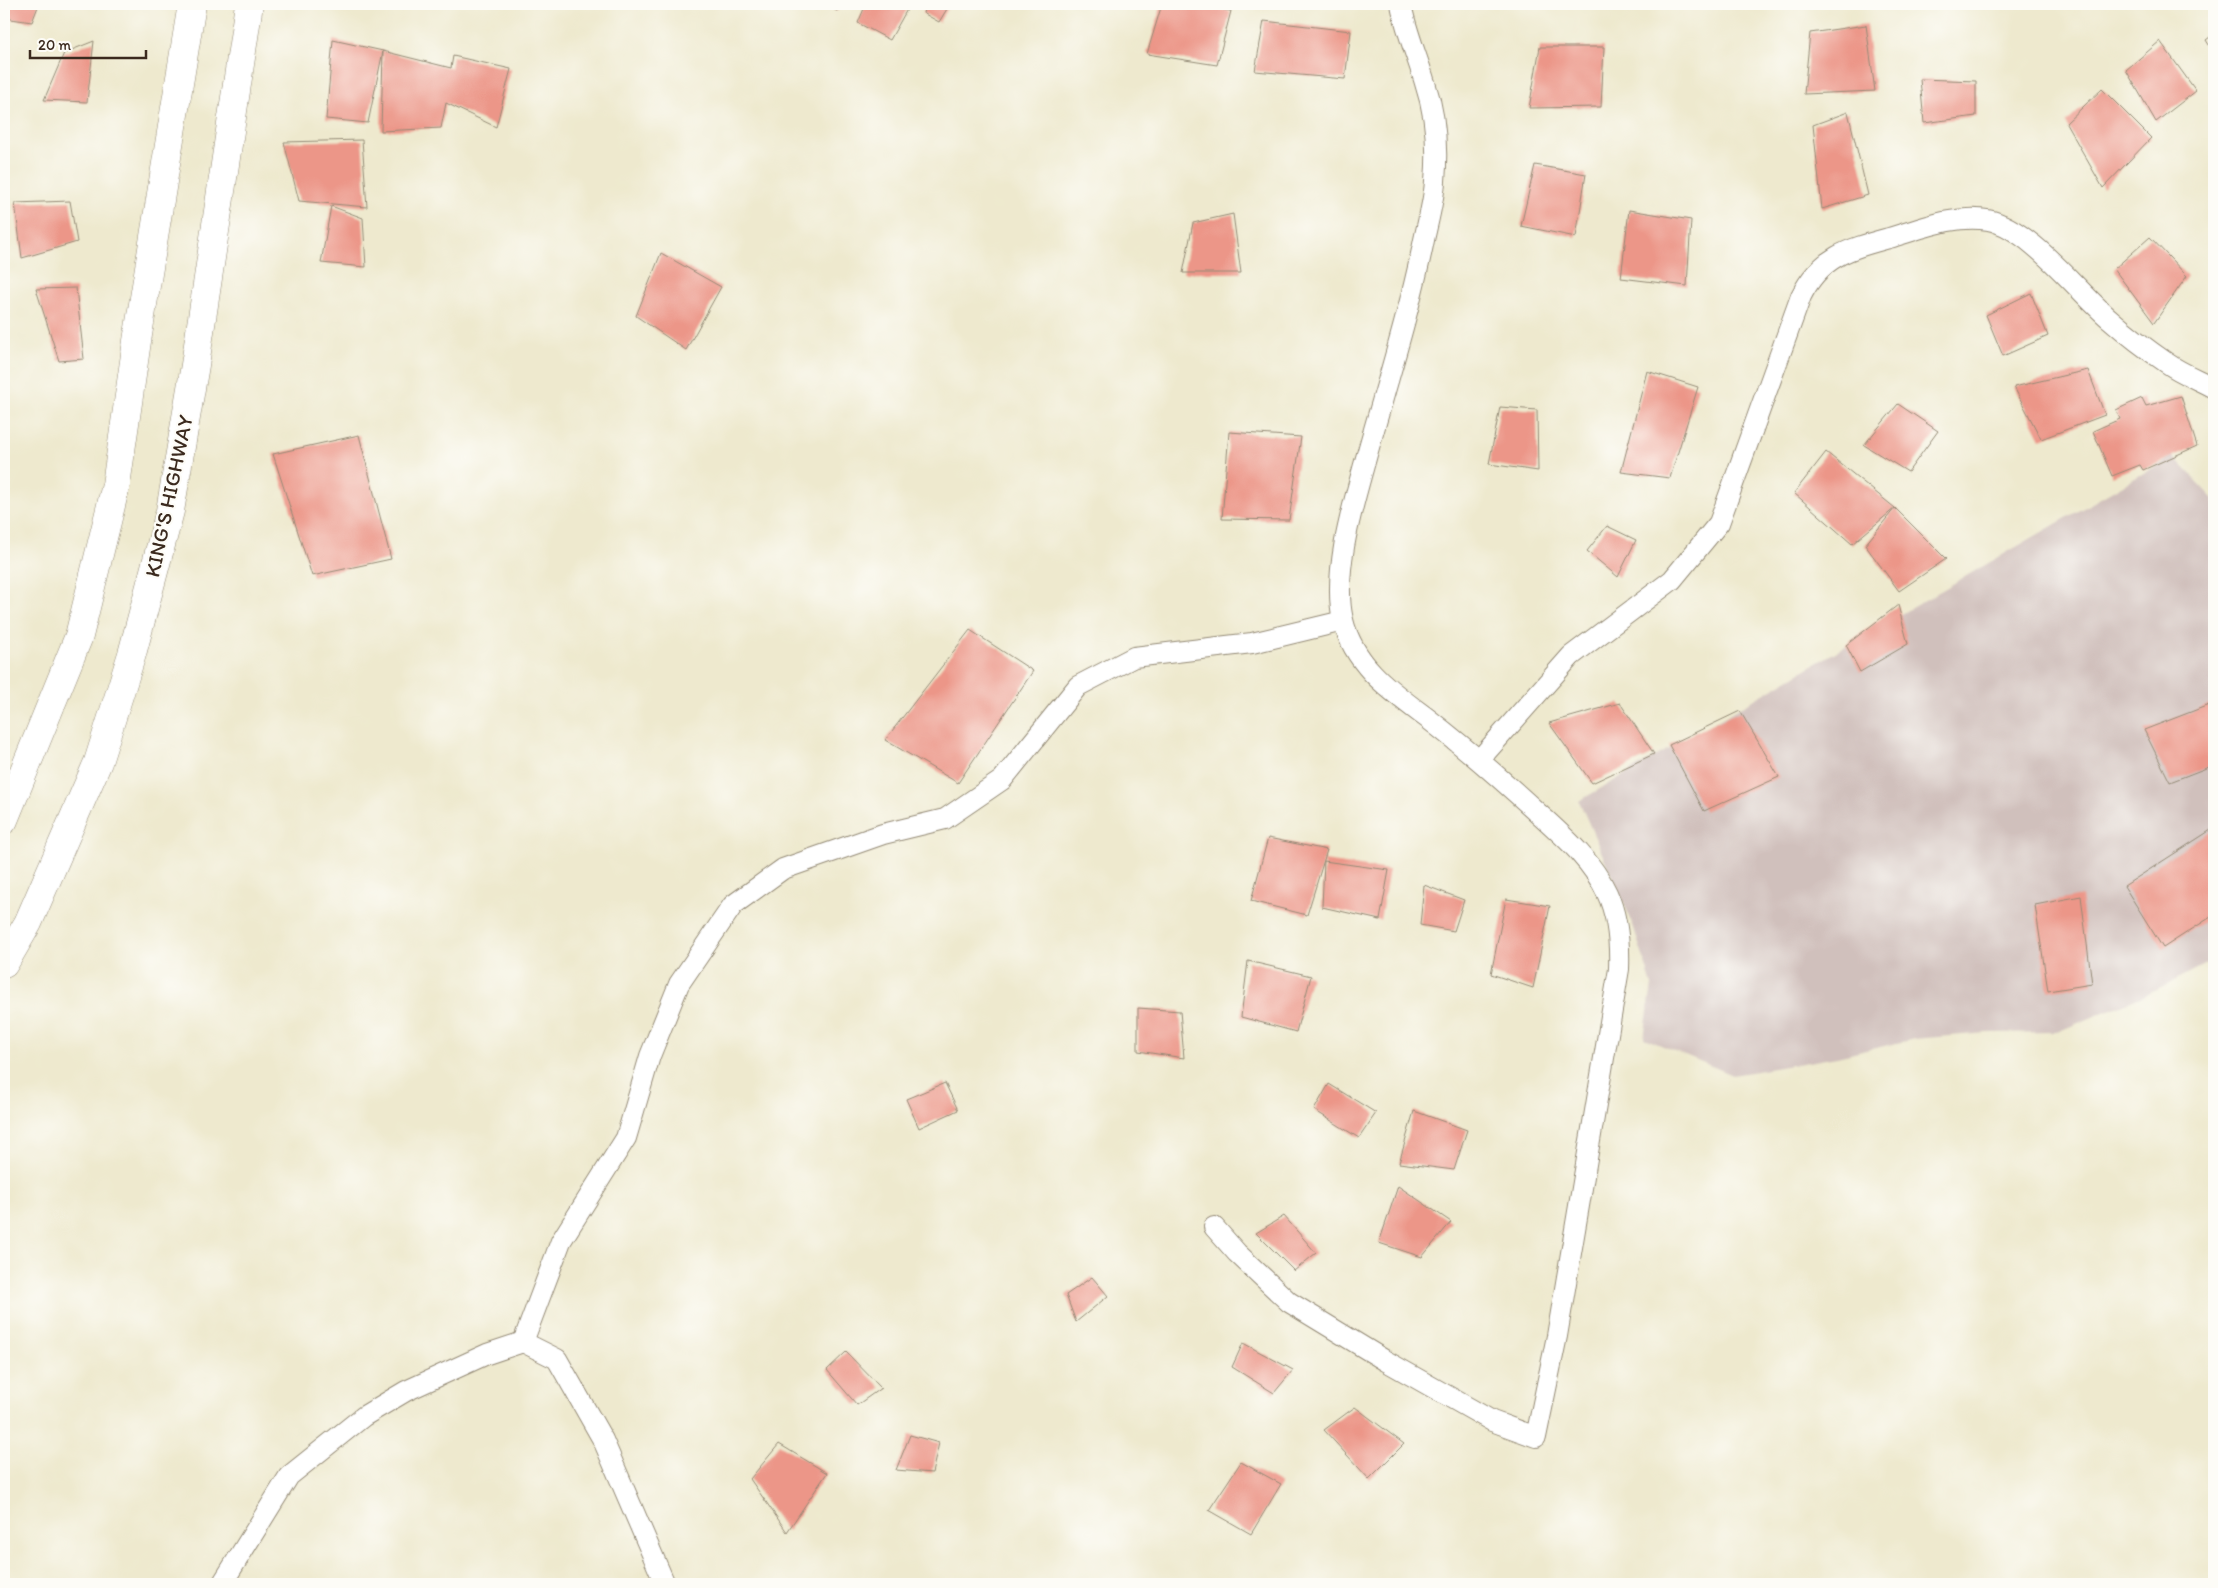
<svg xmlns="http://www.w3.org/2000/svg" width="2218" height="1588" font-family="Itim,sans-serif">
	<rect width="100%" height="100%" fill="#fdfcf7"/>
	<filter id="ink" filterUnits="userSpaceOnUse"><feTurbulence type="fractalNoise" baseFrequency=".02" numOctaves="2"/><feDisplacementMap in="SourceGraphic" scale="10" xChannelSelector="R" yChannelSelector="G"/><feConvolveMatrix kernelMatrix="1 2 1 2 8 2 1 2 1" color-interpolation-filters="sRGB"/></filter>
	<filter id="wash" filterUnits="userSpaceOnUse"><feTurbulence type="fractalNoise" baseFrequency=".0096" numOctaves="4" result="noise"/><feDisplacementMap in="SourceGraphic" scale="20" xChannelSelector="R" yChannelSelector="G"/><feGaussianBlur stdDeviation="1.12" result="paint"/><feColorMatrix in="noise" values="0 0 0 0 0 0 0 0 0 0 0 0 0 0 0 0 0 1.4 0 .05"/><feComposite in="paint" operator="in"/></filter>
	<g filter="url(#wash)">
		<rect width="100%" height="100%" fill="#eee9ce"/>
		<path fill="#d0c0bc" d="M2173,456L2214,499V960L2157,990L2057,1032L1987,1033L1914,1039L1837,1057L1733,1075L1644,1038L1652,985L1632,922L1579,801Z"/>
		<g id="blocks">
			<g fill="#ec9688">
				<path d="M4,4H39L32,22L4,18Z"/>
				<path d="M823,4H841L837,11Z"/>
				<path d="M866,4H910L890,40L858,23Z"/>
				<path d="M926,4H950L939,22L923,13Z"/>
				<path d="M1162,4H1193L1231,11L1217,65L1147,54Z"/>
				<path d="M1264,21L1351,31L1345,79L1255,71Z"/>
				<path d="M1866,25L1875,91L1804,94L1810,33Z"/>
				<path d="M2214,34V53L2206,40Z"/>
				<path d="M333,40L383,51L451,68L453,56L511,69L496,127L446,103L441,128L381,131L383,51L368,123L326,119Z"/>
				<path d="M94,41L87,102L44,100L64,53Z"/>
				<path d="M2160,41L2196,91L2156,122L2126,70Z"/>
				<path d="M1540,47H1604L1601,107L1529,108Z"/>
				<path d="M1920,79L1976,81V116L1924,123Z"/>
				<path d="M2102,89L2151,138L2103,188L2066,123Z"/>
				<path d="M1848,112L1868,195L1822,209L1813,125Z"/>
				<path d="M362,140L367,207L299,201L284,142Z"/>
				<path d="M1535,165L1586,174L1576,237L1521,226Z"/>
				<path d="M70,201L77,242L22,258L15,203Z"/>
				<path d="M331,206L363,218L366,267L321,263Z"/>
				<path d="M1629,210L1691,220L1687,286L1621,278Z"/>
				<path d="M1233,214L1241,273H1183L1193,223Z"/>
				<path d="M2150,237L2187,276L2154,323L2114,269Z"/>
				<path d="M661,253L721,287L686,350L636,316Z"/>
				<path d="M76,288L84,359L59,361L36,289Z"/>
				<path d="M2031,293L2048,336L2003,356L1986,315Z"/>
				<path d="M2088,370L2105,415L2041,439L2014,387Z"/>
				<path d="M1647,371L1698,387L1670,478L1621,472Z"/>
				<path d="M2181,396L2197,446L2143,470L2140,465L2112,476L2093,431L2120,419L2116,410L2142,398L2146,406Z"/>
				<path d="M1898,404L1938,431L1908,472L1864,445Z"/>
				<path d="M1500,407L1537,410L1538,471L1489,464Z"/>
				<path d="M1229,432L1301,437L1289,520L1222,519Z"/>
				<path d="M359,435L391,559L312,576L273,454Z"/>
				<path d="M1826,452L1895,508L1852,544L1794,493Z"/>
				<path d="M1895,508L1946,559L1899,591L1865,545Z"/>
				<path d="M1607,526L1636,540L1618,577L1587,551Z"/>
				<path d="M1898,605L1908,644L1860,672L1846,645Z"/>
				<path d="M970,630L1033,671L958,783L885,740Z"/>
				<path d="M1620,703L1654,754L1592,783L1549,723Z"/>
				<path d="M2214,703V765L2170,782L2144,730Z"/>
				<path d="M1740,711L1779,777L1704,811L1669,745Z"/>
				<path d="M2214,828V915L2163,948L2124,886Z"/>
				<path d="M1268,838L1327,850L1307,915L1251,901Z"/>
				<path d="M1324,861L1389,870L1380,920L1322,907Z"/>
				<path d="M1424,885L1464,900L1454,931L1420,925Z"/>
				<path d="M2081,896L2092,984L2048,991L2035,905Z"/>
				<path d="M1506,899L1550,906L1533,988L1491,974Z"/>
				<path d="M1248,961L1311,976L1296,1032L1241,1017Z"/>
				<path d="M1138,1008L1180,1011L1184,1058L1138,1051Z"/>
				<path d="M945,1083L958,1110L919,1128L906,1099Z"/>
				<path d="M1329,1084L1376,1113L1359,1138L1314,1110Z"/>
				<path d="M1414,1111L1467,1130L1454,1170L1399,1163Z"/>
				<path d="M1398,1186L1451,1222L1422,1257L1379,1243Z"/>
				<path d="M1284,1216L1316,1253L1294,1271L1256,1233Z"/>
				<path d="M1092,1277L1108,1296L1076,1322L1066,1295Z"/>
				<path d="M1243,1343L1293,1370L1274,1393L1232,1367Z"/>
				<path d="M846,1352L881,1388L857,1405L827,1370Z"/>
				<path d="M1355,1407L1404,1444L1369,1479L1324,1430Z"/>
				<path d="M910,1435L939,1443L932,1473L896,1470Z"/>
				<path d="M779,1444L827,1473L787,1532L750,1479Z"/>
				<path d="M1241,1462L1281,1484L1251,1534L1209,1510Z"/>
			</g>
		</g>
	</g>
	<g filter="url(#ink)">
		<use href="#blocks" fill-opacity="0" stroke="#948a76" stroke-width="1"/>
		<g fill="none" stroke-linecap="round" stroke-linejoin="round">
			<g stroke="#948a76" stroke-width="22">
				<g id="lane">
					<path d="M1480,759L1571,656L1672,580L1719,523L1801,296C1821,256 1849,249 1889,238C1920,229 1955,214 1988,220C2030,228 2078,292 2110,319C2128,335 2148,350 2167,363C2181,373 2199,380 2214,388"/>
					<path d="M1214,1227L1237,1253L1289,1302L1386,1361L1492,1421L1536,1437L1557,1336L1619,969C1620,943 1618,917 1607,893C1591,859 1563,836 1536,811C1500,778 1466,748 1427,718C1391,691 1354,666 1343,620C1332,572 1353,505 1366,458C1386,386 1409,314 1424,240C1428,221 1434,200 1435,181C1438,149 1435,113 1425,83C1417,56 1406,31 1401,4"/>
					<path d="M523,1342L561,1241L626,1138L650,1056L679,984L733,905L783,869L883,834L945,819L1002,780L1078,686L1134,657L1252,643L1343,621"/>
					<path d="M222,1584L289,1476L364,1416L406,1391L487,1354L523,1342L557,1359L603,1440L665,1584"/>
				</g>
			</g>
			<g stroke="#948a76" stroke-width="29">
				<g id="highway">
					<path d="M4,820L79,636L116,485L137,341L192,4"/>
					<path d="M4,964L28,923L98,762L132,654L170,511L195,365L249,4"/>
				</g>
			</g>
			<use href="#lane" stroke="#fff" stroke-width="20"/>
			<use href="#highway" stroke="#fff" stroke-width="28"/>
		</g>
	</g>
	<g text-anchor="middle" stroke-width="4.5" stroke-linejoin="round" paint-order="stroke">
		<g font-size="21" fill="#3b2a1e" stroke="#fdfcf7">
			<text transform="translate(169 496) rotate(-78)" y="7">KING'S HIGHWAY</text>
		</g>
	</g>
	<rect width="2218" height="1588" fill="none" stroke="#fdfcf7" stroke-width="20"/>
	<path d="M30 50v8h116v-8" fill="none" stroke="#3b2a1e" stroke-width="2.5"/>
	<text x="38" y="50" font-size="15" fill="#3b2a1e" stroke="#fdfcf7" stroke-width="4" paint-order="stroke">20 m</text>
</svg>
